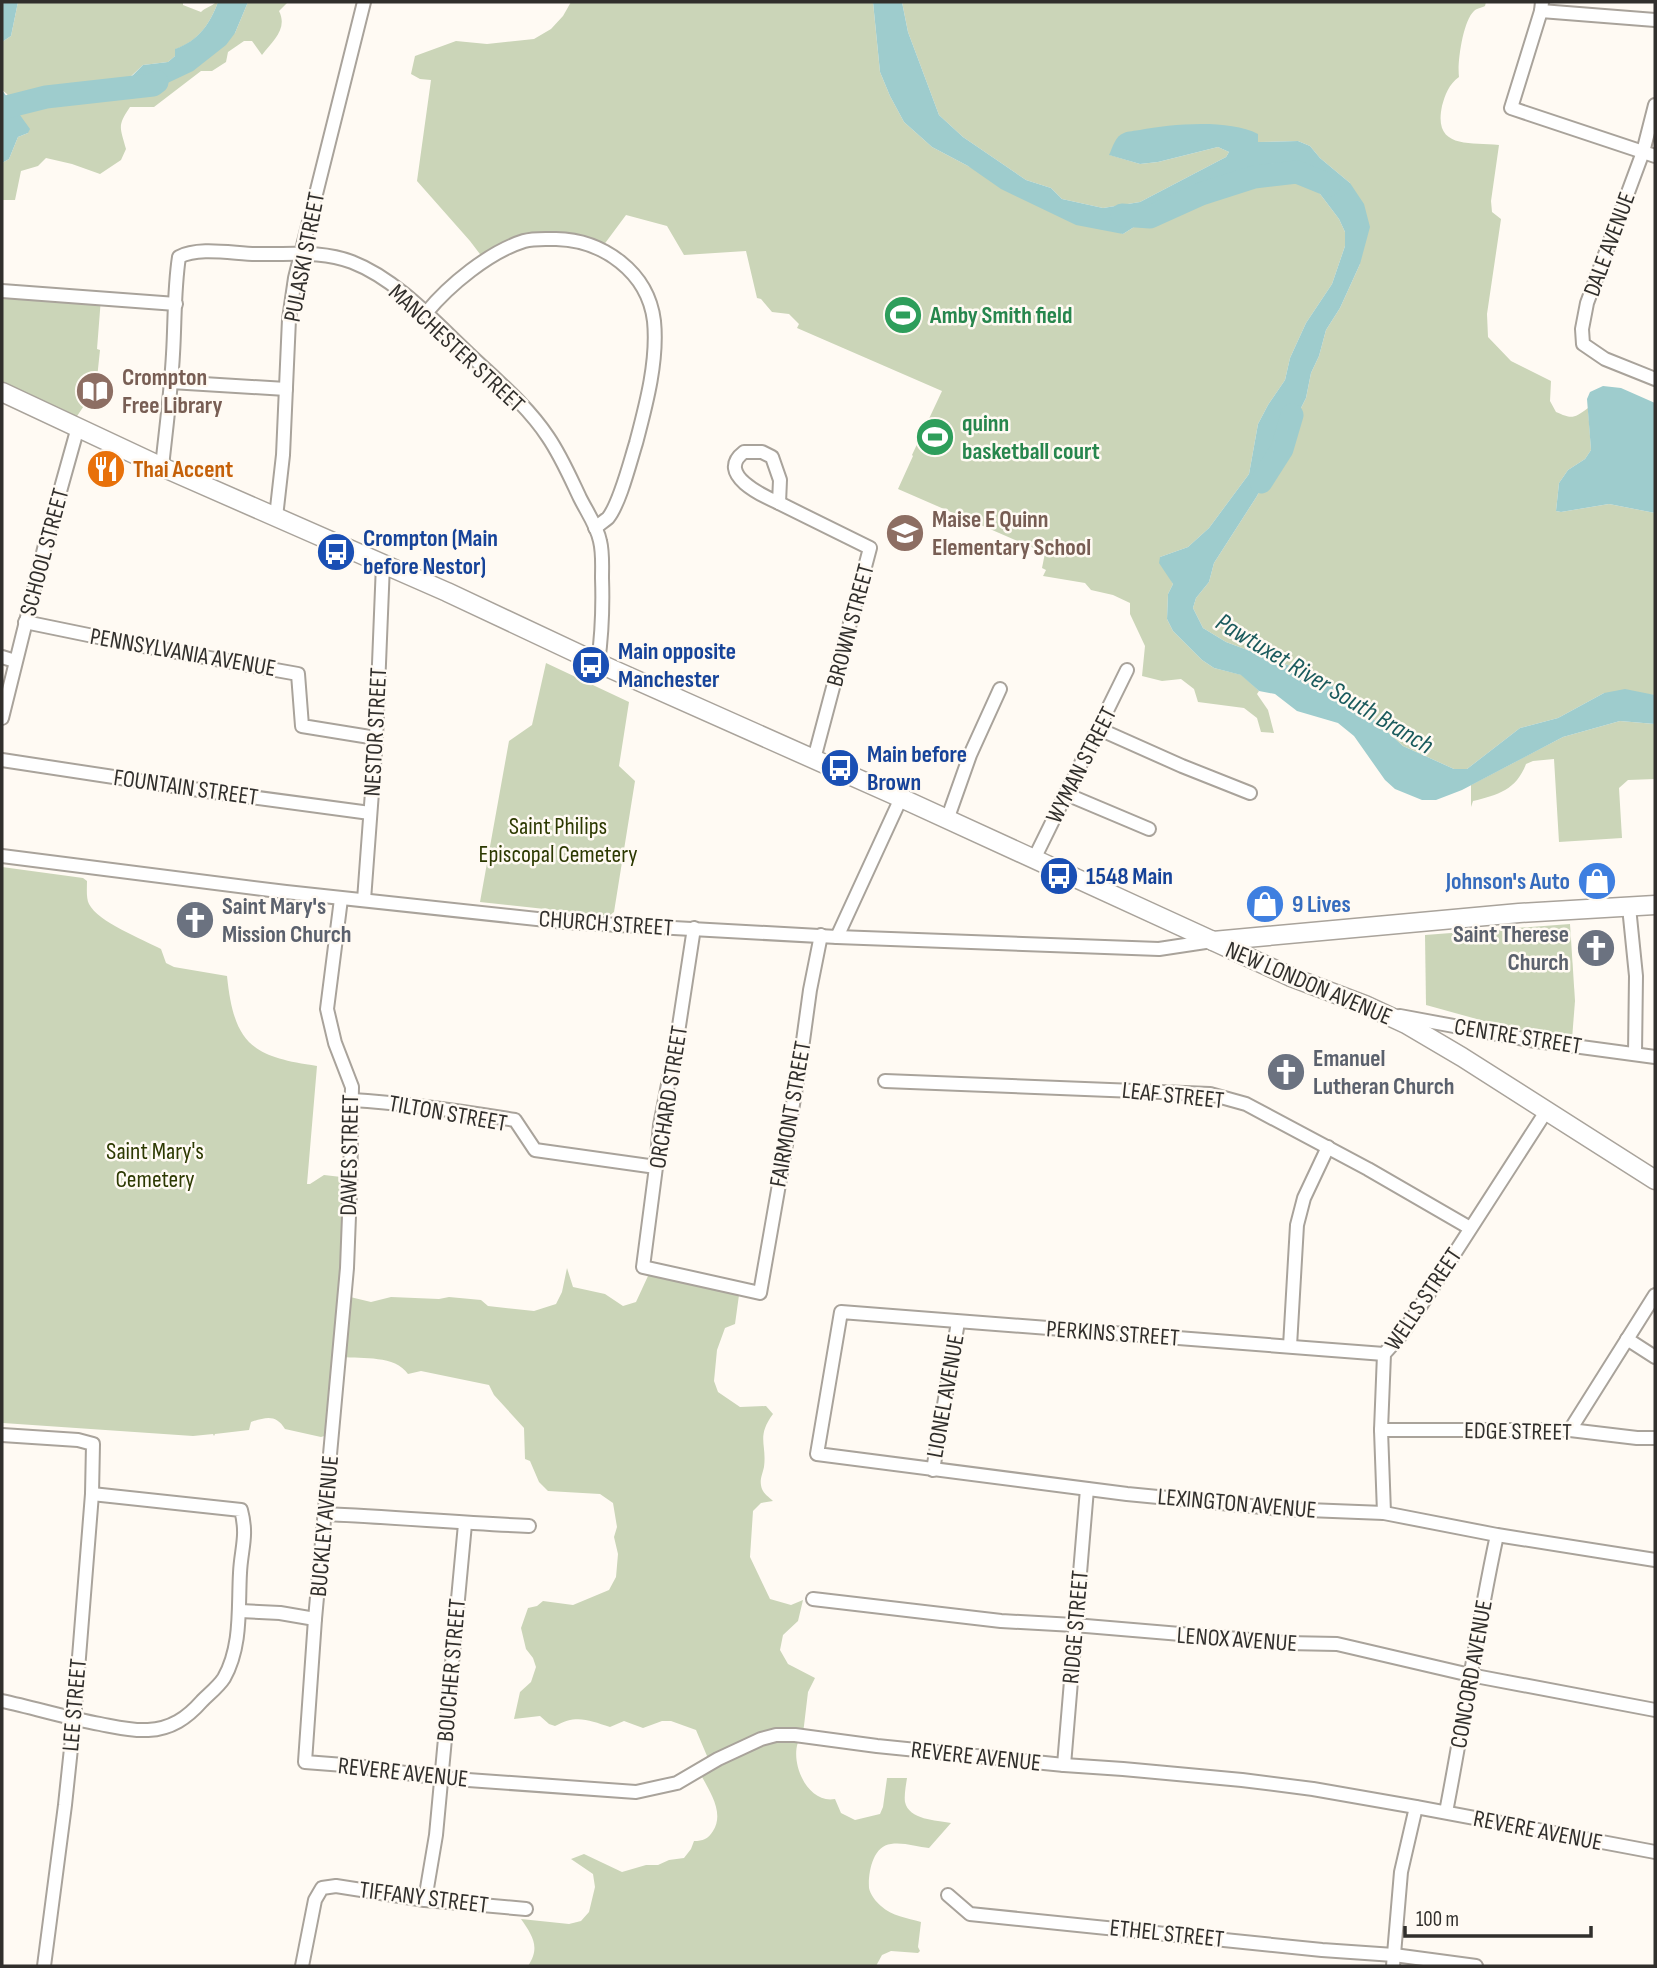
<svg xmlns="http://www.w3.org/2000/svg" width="1657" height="1968" font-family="'Sofia Sans Condensed',sans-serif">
	<rect width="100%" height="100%" fill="#fffaf3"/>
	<g fill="#cbd5b8">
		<path d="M18,2H183V5L201,12C206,7 211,7 216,2H218C210,24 198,41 176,49L175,56L168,62L143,65L127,80L235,33L248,2H288L279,11C288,29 273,41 262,55L252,41H244L228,52L226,62L212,71H201L154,107H130C117,126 120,127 126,149L121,160L100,174L72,164L46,158L38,166L21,171L15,200H2V163L9,159L18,137L28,133L7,94L2,90V42L11,36Z"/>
		<path d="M571,2H873L880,72L890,96L904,122L932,147L968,166L1123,234L1153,215L1235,177L1261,174L1271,164L1285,163L1308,178L1339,219L1345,232V246L1332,284L1306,323L1290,358L1285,380L1268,405L1258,424L1249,474L1209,528L1188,547L1160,557L1173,584L1168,594L1167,619L1173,631L1202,660L1214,668L1242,675L1259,691L1257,694L1268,710L1274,733L1261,732L1257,718L1244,708L1198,702L1194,689L1181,679L1162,681L1142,676L1145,646L1130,614V603L1113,595L1091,590L1085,583L1043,576L1046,570L1042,568L1045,553L898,489L913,456L912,455L942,391L797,328L799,324L789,314L772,312L761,299L757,298L746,251L684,255L667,226L626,215L603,246L532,241L486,262L470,241L417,181L431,80L420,79L411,74L415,56L456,41L487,44L534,39L551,29L563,16Z"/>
		<path d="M902,2H1486L1485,6C1481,8 1477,8 1474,11C1463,21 1457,63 1459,77C1449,84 1445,95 1442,106C1433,149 1468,142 1499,145L1491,201L1492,212L1501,219L1487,314L1488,337L1511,361L1551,381L1550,401L1556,412C1572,419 1573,419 1588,408L1591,450L1585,459L1568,470L1559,483L1556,511L1561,512L1609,504L1655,513V695L1604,693L1558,718L1520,728L1467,769H1454L1403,746L1343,691L1293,667L1226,642L1203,628L1193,608L1196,598L1209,582L1214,563L1257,496L1306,398L1311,373L1319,356L1326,330L1340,308L1360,264L1350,183L1320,158L1310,146L1298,141L1258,142L1110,155L1140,164L1158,162L1218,147L1229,152L1226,157L1140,202L1103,208L1062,199L1051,188L1026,180L963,137L939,115L908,32Z"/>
		<path d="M2,291L101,298L97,349L100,350L96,388L73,422L2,390Z"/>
		<path d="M546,663L629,702L619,766L635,781L614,912L609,916L480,902L509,741L532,725Z"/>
		<path d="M1620,721L1655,724V779L1628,780L1619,788L1622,838L1559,842L1554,759L1533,761L1526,764C1516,790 1498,795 1473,801L1471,807V785L1563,737Z"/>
		<path d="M2,867L83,878L87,881C87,888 86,898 89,904C98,922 142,939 161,949L166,963L174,967L227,976C234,1044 252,1057 317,1066L307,1184H310L324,1175L350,1178L346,1296L371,1302L391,1297L439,1299L449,1297L481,1300L488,1306L534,1311L556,1304L562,1292L567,1268L573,1287L605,1294L623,1306L636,1302L648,1276L651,1274L739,1295L735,1324L725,1328L717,1350L714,1381L718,1392L740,1407L766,1406L773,1414C756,1437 767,1444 764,1467C762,1476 759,1480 762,1489C764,1494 769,1497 773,1501L761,1503L753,1511L750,1557L770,1599L791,1605L803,1600L798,1621L783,1635L780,1650L788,1664L815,1678L808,1692L803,1734C785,1753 805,1805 835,1799L841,1813L855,1820L880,1814L883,1807L887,1778H907C906,1785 904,1795 905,1802C909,1820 936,1820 951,1823L929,1848C918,1847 903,1842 891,1844C873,1846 868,1872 869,1888C870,1894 876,1902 881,1906C892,1916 907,1918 921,1922L918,1947L920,1951L918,1953L891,1951L882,1955L876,1966H528C541,1947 532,1935 521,1919L569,1924L581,1921L589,1912L595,1887L593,1874L571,1859L584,1854L622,1872L646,1865H658L669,1860L684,1858L691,1849L694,1841C703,1841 708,1839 713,1831C725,1812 709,1791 700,1773L710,1763L696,1730L671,1721H662L643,1728L624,1721L610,1727C589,1720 576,1714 555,1726L549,1724L540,1716L514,1719L520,1692L531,1682L536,1667L533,1658L526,1649L521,1628L528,1608L537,1606L543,1601L573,1605L609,1590L616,1577L618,1554L614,1537L617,1527L613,1503L600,1494L548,1491L539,1482L530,1461L525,1459L524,1428L494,1395L489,1385L421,1371L408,1374C395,1355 363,1359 342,1357L334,1433L321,1437L285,1429C276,1414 266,1417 251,1422L249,1430L215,1434L214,1436L213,1434L193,1436L3,1423L2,1434Z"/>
		<path d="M1570,924L1575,1001L1572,1039L1502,1026L1426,1005L1425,935Z"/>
	</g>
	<g fill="#9ecccd">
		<path d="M2,2H18L11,36L2,42Z"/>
		<path d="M218,2H248L235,33L226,45L193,71L138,97L127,96V81L143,65L168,62L175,56V49C198,41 210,24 218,2Z"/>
		<path d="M873,2H902L908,32L939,115L963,137L1026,180L1051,188L1062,199L1103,208L1140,202L1226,157L1229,152L1218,147L1158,162L1140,164L1109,155C1113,147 1115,136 1124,133C1128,131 1135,131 1140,130C1172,124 1228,119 1258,134V142L1298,141L1310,146L1320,158L1350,183L1364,204L1370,227L1360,264L1340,308L1326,330L1319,356L1311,373L1306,398L1257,496L1214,563L1209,582L1196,598L1193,608L1203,628L1226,642L1293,667L1343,691L1403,746L1454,769H1467L1520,728L1558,718L1604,693L1625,689L1655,695V724L1620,721L1563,737L1462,790L1436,800H1422L1395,789L1385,780L1354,736L1338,723L1297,711L1275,694L1259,691L1241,675L1214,668L1202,660L1173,631L1167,619L1168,594L1173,584L1159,563L1160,557L1188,547L1209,528L1249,474L1258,424L1268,405L1285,380L1290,358L1306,323L1332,284L1345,246V232L1339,219L1308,178L1285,163L1271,164L1261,174L1235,177L1153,215L1123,234L1076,225L1001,189L968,166L932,147L904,122L890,96L880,72Z"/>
		<path d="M2,90L30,129L28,133L18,137L9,159L2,163Z"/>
		<path d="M1603,386L1621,388L1655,403V513L1609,504L1561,512L1556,511L1559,483L1568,470L1585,459L1591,450L1587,399L1590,392Z"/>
	</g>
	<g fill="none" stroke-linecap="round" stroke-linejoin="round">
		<g stroke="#9ecccd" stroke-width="23">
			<path d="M2,108L46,97L153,85L157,82"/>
			<path d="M1122,215L1150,217L1201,194L1254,177L1297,172L1329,185"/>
			<path d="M1261,482L1282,449L1292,415"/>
		</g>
		<g stroke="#a9a39b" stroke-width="16">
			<g id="minor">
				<path d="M1542,2L1541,11L1511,108L1655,156"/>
				<path d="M1541,11L1655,20"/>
				<path d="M1655,105L1643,152L1587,303L1582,329L1583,344L1605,359L1655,379"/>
				<path d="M2,291L176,304"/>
				<path d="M426,313C449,285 489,252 524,241C534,238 546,239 556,239C603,240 648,272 654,321C658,361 646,405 636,443C630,462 620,503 608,518C604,521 599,525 595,528"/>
				<path d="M171,382L286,389"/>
				<path d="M744,452H762L772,457L780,480L779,503C763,496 715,474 744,452Z"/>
				<path d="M162,467C166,429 171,392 173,354C175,322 174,289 179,257C199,246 235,254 257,254C290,255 320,250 352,262C396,279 434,321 468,353C495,379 527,405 548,437C561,456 570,477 580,498C587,512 597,526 600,541C603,553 602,566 602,578C603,607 602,634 598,663"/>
				<path d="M779,503L870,548L814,759"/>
				<path d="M276,517L283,455L289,319L295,278L364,2"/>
				<path d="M25,622L137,645L298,674L302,726L376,738"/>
				<path d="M2,657L15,661"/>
				<path d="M2,718L45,545L78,427"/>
				<path d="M1099,729L1182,766L1250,793"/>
				<path d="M2,760L206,791L370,813"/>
				<path d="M1066,794L1149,829"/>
				<path d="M947,820L970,755L1000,689"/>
				<path d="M2,856L286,892L565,922L837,937L1159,949L1212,941"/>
				<path d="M1034,859L1127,670"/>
				<path d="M341,899L327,1009L335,1043L352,1087L350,1190L347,1268L315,1619L305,1762L357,1766L440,1778L636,1792L677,1783L718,1759L761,1739L776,1735H795L877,1746L1064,1765L1123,1769L1242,1780L1313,1789L1416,1807L1655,1852"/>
				<path d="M364,900L376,738L383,564"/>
				<path d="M1629,907L1636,976L1635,1054"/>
				<path d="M694,928L677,1039L660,1125L656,1167L643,1267L760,1293L799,1070L810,990L821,935"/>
				<path d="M837,937L901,798"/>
				<path d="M1400,1016L1529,1040L1655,1057"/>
				<path d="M885,1081L1210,1094L1246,1104L1368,1169L1470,1228"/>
				<path d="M352,1100C407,1103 460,1111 515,1120L535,1150L656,1167"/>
				<path d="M1627,1339L1655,1357"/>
				<path d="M1290,1346L1297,1225L1304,1198L1328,1147"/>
				<path d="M1384,1354L841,1312L817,1454L1127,1494L1282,1509L1384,1513L1497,1535L1655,1560"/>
				<path d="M1381,1430H1570L1637,1438H1655"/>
				<path d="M1570,1430L1655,1295"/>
				<path d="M2,1435L78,1440L93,1444L92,1494L74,1720L65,1805L44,1966"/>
				<path d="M933,1470L958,1322"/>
				<path d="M1384,1513L1381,1430L1384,1354L1402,1334L1431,1290L1547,1110"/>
				<path d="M325,1514C393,1517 461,1523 529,1526"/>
				<path d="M813,1599L1001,1621L1074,1625L1286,1643L1337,1644L1470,1675L1655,1710"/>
				<path d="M240,1611L280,1613L315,1619"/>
				<path d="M2,1701C35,1708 67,1718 100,1724C116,1727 132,1731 148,1730C171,1729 187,1718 202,1701C209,1694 219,1686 224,1678C242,1646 238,1608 240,1573C241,1549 248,1536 241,1510L92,1494"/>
				<path d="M1064,1765L1087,1489"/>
				<path d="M1446,1812C1464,1720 1477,1627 1497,1535"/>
				<path d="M948,1895L970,1914L1322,1950L1394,1955L1476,1966"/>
				<path d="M425,1900L436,1835L465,1524"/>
				<path d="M302,1966L315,1900L322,1888L336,1886L425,1900L526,1909"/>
				<path d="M1393,1966L1401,1872L1416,1807"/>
			</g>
		</g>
		<g stroke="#a9a39b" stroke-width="21">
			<g id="secondary">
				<path d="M2,392L162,467L447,592L598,663L901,798L1213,941L1519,913L1655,905"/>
				<path d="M1213,941L1291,977L1365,1005L1406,1024L1462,1057L1655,1180"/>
			</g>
		</g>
		<use href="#minor" stroke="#fff" stroke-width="12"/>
		<use href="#secondary" stroke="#fff" stroke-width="18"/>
	</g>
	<defs>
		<g id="stadium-disc" transform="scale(2.0125)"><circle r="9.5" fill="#2e9e5b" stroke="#fffaf3"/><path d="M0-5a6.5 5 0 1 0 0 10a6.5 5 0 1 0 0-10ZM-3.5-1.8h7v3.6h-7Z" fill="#fff"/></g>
		<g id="library-disc" transform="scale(2.0125)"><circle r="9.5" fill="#8d6e63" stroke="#fffaf3"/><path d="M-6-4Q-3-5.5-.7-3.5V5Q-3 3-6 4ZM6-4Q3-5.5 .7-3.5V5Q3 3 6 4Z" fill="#fff"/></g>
		<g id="restaurant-disc" transform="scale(2.0125)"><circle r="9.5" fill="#e8710a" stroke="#fffaf3"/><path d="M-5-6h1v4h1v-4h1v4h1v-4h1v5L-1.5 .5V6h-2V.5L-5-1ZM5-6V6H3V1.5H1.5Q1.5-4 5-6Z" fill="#fff"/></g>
		<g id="school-disc" transform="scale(2.0125)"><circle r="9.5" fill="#8d6e63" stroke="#fffaf3"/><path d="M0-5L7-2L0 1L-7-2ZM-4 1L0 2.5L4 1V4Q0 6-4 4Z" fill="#fff"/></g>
		<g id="bus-disc" transform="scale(2.0125)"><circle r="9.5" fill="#1a4fb4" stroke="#fffaf3"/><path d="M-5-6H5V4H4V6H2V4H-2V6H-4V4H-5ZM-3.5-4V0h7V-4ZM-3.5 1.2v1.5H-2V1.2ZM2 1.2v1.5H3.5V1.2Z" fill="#fff"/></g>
		<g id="shop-disc" transform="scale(2.0125)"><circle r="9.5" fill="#3f7fe0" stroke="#fffaf3"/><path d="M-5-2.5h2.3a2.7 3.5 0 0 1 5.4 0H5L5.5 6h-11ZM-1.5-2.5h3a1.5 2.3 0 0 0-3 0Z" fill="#fff"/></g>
		<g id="church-disc" transform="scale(2.0125)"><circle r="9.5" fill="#6b7280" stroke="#fffaf3"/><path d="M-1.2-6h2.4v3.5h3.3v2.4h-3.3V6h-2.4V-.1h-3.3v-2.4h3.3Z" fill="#fff"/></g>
	</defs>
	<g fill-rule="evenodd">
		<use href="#stadium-disc" x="903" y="315"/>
		<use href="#library-disc" x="95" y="391"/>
		<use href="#stadium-disc" x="935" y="437"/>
		<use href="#restaurant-disc" x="106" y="469"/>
		<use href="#school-disc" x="905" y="533"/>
		<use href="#bus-disc" x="336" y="552"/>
		<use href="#bus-disc" x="591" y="665"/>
		<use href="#bus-disc" x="840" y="768"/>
		<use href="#bus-disc" x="1059" y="876"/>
		<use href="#shop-disc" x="1597" y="881"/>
		<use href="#shop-disc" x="1265" y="904"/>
		<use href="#church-disc" x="195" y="920"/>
		<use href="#church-disc" x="1596" y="948"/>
		<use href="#church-disc" x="1286" y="1072"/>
	</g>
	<g text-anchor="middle" stroke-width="5" stroke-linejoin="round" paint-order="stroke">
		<g font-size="24" fill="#312f2c" stroke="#fffaf3">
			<text transform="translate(1609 244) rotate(-70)" y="8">DALE AVENUE</text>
			<text transform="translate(304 257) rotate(-79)" y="8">PULASKI STREET</text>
			<text transform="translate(457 348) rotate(43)" y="8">MANCHESTER STREET</text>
			<text transform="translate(44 552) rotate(-75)" y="8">SCHOOL STREET</text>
			<text transform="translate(850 625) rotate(-75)" y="8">BROWN STREET</text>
			<text transform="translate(183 652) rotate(10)" y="8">PENNSYLVANIA AVENUE</text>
			<text transform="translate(375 732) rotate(-87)" y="8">NESTOR STREET</text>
			<text transform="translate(1081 765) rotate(-63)" y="8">WYMAN STREET</text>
			<text transform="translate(186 787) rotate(8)" y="8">FOUNTAIN STREET</text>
			<text transform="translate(606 923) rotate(4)" y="8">CHURCH STREET</text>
			<text transform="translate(1309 983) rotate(23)" y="8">NEW LONDON AVENUE</text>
			<text transform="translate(1518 1036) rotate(9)" y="8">CENTRE STREET</text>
			<text transform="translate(1173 1095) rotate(6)" y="8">LEAF STREET</text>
			<text transform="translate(668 1097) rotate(-81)" y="8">ORCHARD STREET</text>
			<text transform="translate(448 1113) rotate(10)" y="8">TILTON STREET</text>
			<text transform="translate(790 1114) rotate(-80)" y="8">FAIRMONT STREET</text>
			<text transform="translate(349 1155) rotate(-89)" y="8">DAWES STREET</text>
			<text transform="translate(1423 1299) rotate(-56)" y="8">WELLS STREET</text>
			<text transform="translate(1113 1333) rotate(4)" y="8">PERKINS STREET</text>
			<text transform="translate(945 1396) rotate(-80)" y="8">LIONEL AVENUE</text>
			<text transform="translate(1518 1431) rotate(1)" y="8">EDGE STREET</text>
			<text transform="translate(1237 1503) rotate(5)" y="8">LEXINGTON AVENUE</text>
			<text transform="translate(324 1526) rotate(-85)" y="8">BUCKLEY AVENUE</text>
			<text transform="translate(1075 1627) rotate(-85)" y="8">RIDGE STREET</text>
			<text transform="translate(1237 1639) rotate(4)" y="8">LENOX AVENUE</text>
			<text transform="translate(451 1670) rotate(-85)" y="8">BOUCHER STREET</text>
			<text transform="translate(1471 1674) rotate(-80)" y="8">CONCORD AVENUE</text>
			<text transform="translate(74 1705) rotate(-85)" y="8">LEE STREET</text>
			<text transform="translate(976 1756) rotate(6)" y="8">REVERE AVENUE</text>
			<text transform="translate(403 1772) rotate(6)" y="8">REVERE AVENUE</text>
			<text transform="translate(1538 1830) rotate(11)" y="8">REVERE AVENUE</text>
			<text transform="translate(424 1897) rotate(7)" y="8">TIFFANY STREET</text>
			<text transform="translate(1167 1933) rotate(6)" y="8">ETHEL STREET</text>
		</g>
		<g font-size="24" font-weight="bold" fill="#27864d" stroke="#fffaf3" text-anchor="start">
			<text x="930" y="323">Amby Smith field</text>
			<text x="962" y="431">quinn<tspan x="962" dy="28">basketball court</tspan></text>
		</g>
		<g font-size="24" font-weight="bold" fill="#785e54" stroke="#fffaf3" text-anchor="start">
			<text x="122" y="385">Crompton<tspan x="122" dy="28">Free Library</tspan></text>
			<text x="932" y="527">Maise E Quinn<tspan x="932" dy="28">Elementary School</tspan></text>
		</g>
		<g font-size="24" font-weight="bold" fill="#c56008" stroke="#fffaf3" text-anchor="start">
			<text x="133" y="477">Thai Accent</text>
		</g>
		<g font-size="24" font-weight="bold" fill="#164399" stroke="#fffaf3" text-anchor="start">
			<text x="363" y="546">Crompton (Main<tspan x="363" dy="28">before Nestor)</tspan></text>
			<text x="618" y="659">Main opposite<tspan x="618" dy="28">Manchester</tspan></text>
			<text x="867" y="762">Main before<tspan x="867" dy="28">Brown</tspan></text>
			<text x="1086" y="884">1548 Main</text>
		</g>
		<g font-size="24" fill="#2c3901" stroke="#fffaf3">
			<text x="558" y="834">Saint Philips<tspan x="558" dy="28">Episcopal Cemetery</tspan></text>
			<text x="155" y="1159">Saint Mary's<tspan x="155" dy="28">Cemetery</tspan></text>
		</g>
		<g font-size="24" font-weight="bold" fill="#366cbe" stroke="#fffaf3" text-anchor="end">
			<text x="1570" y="889">Johnson's Auto</text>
			<text x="1292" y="912" text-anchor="start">9 Lives</text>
		</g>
		<g font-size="24" font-weight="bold" fill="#5b616d" stroke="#fffaf3" text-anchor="start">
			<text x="222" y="914">Saint Mary's<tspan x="222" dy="28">Mission Church</tspan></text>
			<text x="1569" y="942" text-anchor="end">Saint Therese<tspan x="1569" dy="28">Church</tspan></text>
			<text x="1313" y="1066">Emanuel<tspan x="1313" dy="28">Lutheran Church</tspan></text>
		</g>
		<g font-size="26" font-style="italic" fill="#1b5b5d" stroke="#fffaf3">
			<text transform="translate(1325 683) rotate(31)" y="9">Pawtuxet River South Branch</text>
		</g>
	</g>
	<rect width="1657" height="1968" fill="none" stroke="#312f2c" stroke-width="7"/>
	<path d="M1405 1926v10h186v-10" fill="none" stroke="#312f2c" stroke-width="3.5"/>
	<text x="1416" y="1926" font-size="21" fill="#312f2c" stroke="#fffaf3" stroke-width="5" paint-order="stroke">100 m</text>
</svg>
